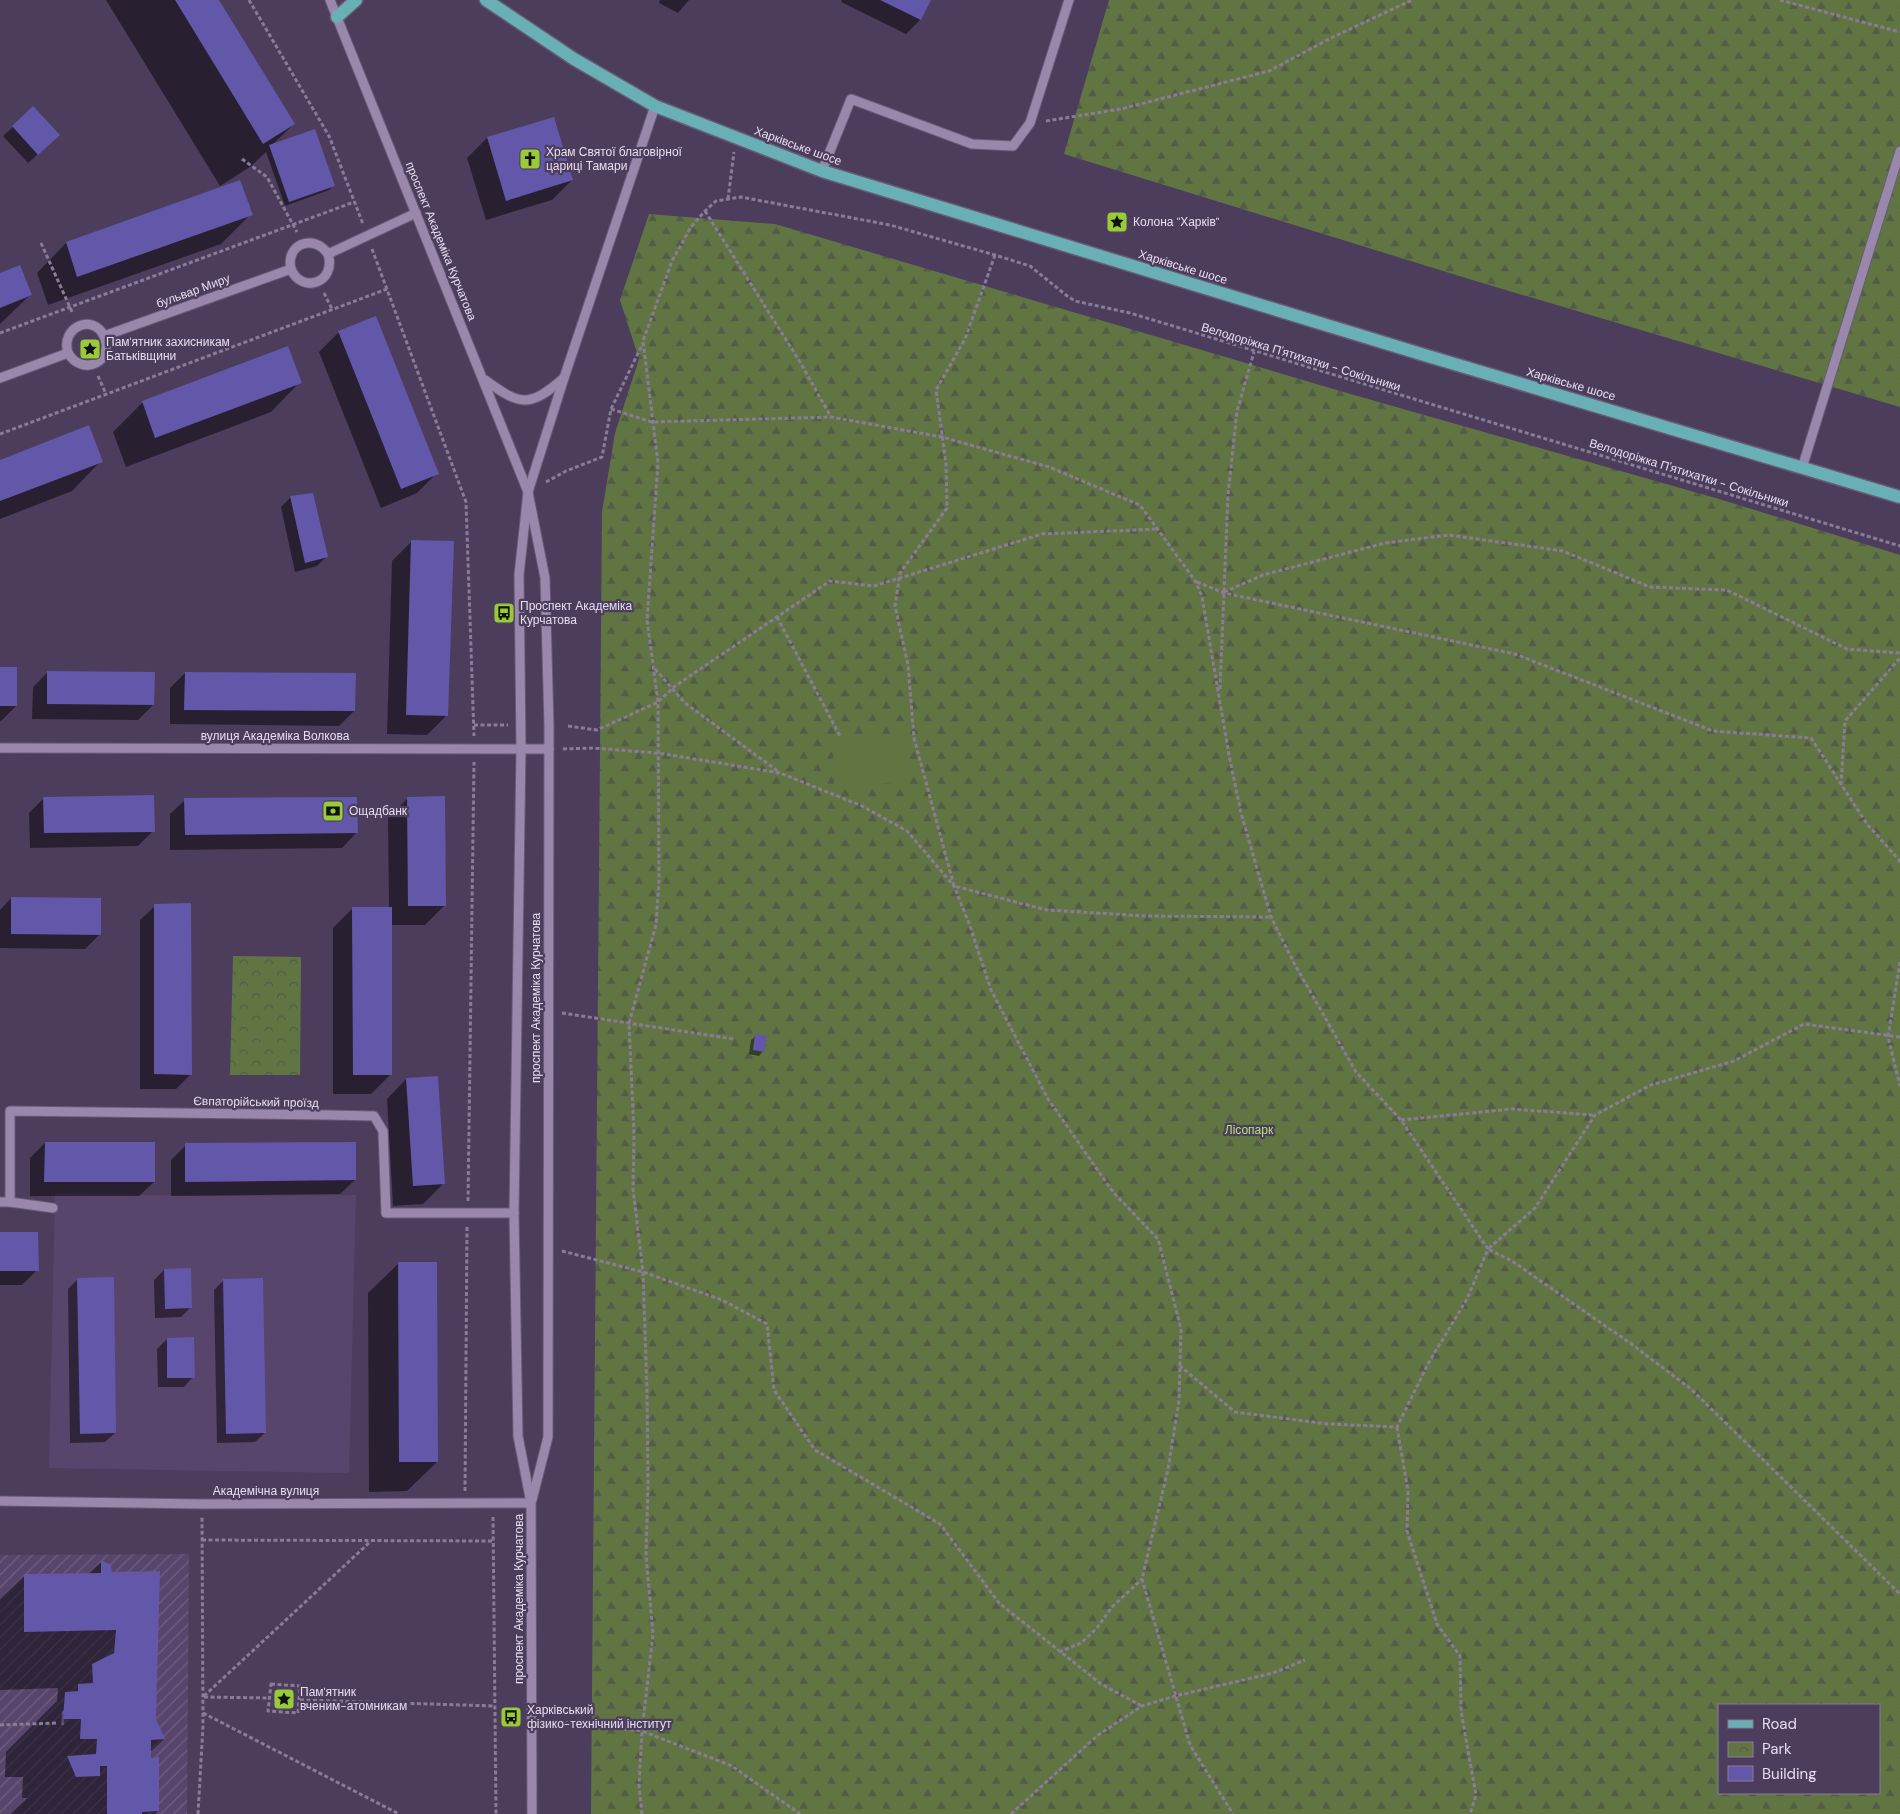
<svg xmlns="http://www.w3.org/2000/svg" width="1900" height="1814" font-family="'DM Sans',sans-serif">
	<defs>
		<pattern id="industrial-furrows" width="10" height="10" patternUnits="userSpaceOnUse" patternTransform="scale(1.25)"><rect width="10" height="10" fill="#58456b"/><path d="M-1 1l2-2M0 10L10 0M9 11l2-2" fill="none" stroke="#705f81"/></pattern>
		<pattern id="forest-firs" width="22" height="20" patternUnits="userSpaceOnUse" patternTransform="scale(1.25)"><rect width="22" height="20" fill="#617543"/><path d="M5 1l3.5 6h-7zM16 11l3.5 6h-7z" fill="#535c46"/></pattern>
		<pattern id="park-crowns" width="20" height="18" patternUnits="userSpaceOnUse" patternTransform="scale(1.25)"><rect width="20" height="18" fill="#617543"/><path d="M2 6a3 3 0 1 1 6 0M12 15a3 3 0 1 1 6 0" fill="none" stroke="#535c46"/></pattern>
	</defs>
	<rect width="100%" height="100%" fill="#4c3d5c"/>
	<path fill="#58456b" d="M55,1193L207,1196L356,1195L349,1473L49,1468Z"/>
	<path fill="url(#industrial-furrows)" d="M189,1554L187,1814H0V1555Z"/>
	<g fill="url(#forest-firs)" fill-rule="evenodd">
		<path d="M1109,0H1900V407L1469,279L1064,154Z"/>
		<path d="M649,214L775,224L1347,393L1719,499L1900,555V1814H591L602,512L615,433L639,359L620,300ZM1719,1705H1879V1793H1719Z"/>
	</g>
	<path fill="url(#park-crowns)" d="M233,956L301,957L300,1075H230Z"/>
	<path fill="#617543" d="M905,734L907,783L834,785L833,737Z"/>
	<g fill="#0007" fill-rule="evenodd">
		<path d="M106,0H218L294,124L273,144L333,186L329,190L285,206L266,152L250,167L220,186Z"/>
		<path d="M660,0H689L678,13L659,3Z"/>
		<path d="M842,0H930L920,20L906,34L841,2Z"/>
		<path d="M553,119L572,180L552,200L486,220L467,158L487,138Z"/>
		<path d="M13,127L48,145L28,163L3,136Z"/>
		<path d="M251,214L221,244L48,305L37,273L66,243Z"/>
		<path d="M0,274L31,294L0,324Z"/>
		<path d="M339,332L437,473L417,493L381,508L319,352Z"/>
		<path d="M287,348L300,382L271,412L126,467L113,432L142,403Z"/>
		<path d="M0,461H101L72,491L0,519Z"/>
		<path d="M291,497L327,556L317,566L295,572L281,507Z"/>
		<path d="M412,541L447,715L427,735L387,734L392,561Z"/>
		<path d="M0,668L16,706L1,721H0Z"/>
		<path d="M48,672L153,705L138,720L32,719L33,687Z"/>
		<path d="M185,673L354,711L339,726L170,724V688Z"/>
		<path d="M44,798L153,831L138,846L30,848L29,813Z"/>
		<path d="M408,798L445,905L425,925H391V1074L371,1094H333V928L353,908H389L388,818Z"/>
		<path d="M185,800L356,833L342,848L170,850V814Z"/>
		<path d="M11,898L100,934L85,949L0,948V910Z"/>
		<path d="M155,906L191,1074L176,1089H140V920Z"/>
		<path d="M756,1036L763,1051L759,1056L749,1054L751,1040Z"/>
		<path d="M406,1079L443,1184L423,1204L393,1206L387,1099Z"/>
		<path d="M45,1143L154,1182L139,1196H30V1158Z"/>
		<path d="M186,1145L355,1180L340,1194L171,1196V1160Z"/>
		<path d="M0,1233L37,1270L22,1285H0Z"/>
		<path d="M398,1264L437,1462L407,1491L369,1492L368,1293Z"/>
		<path d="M164,1270L190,1308L181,1317L155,1318L154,1280Z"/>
		<path d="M78,1279L115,1433L105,1442L70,1443L68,1289Z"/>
		<path d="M224,1280L265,1433L255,1442L217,1443L214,1290Z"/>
		<path d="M167,1339L193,1377L184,1387H158L157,1349Z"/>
		<path d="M101,1562L110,1574L155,1719L164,1739L150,1752L158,1811L155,1814H10L27,1798H22L23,1777H5L6,1752L57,1701L58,1688L0,1690V1599L25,1575L88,1574ZM65,1709L64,1725H61L62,1712Z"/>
	</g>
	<g fill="#6257a8">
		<path d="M175,0H219L295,124L263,144Z"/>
		<path d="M880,0H931L921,20Z"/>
		<path d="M33,106L60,135L38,155L12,126Z"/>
		<path d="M554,117L573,180L506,201L487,137Z"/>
		<path d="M315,129L335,186L289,202L269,145Z"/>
		<path d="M240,180L253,215L77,277L66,242Z"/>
		<path d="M20,265L32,295L0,308V273Z"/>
		<path d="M376,316L439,474L401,489L338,331Z"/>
		<path d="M288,346L302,383L155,438L142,401Z"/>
		<path d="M89,425L103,462L0,501V460Z"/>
		<path d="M313,493L328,557L305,563L290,496Z"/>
		<path d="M411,540L454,541L448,716L406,715Z"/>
		<rect x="0" y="667" width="17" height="39"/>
		<path d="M47,671L155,672L154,705L47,704Z"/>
		<path d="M185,672L356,673L355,711L184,710Z"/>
		<path d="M154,795L155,832L44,833L43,797Z"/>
		<path d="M445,796L446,906H408L407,797Z"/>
		<path d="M357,797L358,833L185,835L184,798Z"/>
		<path d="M11,897L101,898V935L11,934Z"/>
		<path d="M191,903L192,1075L154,1074V904Z"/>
		<path d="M352,907H392V1075H353Z"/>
		<path d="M755,1034L767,1036L764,1052L753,1050Z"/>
		<path d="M438,1076L445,1184L413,1186L406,1078Z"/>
		<path d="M45,1142H155V1182H44Z"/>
		<path d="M356,1142V1180L185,1182V1143Z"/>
		<path d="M0,1232H38L39,1271H0Z"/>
		<path d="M398,1262H437L438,1462H399Z"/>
		<path d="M191,1268L192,1308L165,1309L164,1269Z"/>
		<path d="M114,1277L116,1433L80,1434L77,1278Z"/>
		<path d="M263,1278L266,1433L226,1434L223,1279Z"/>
		<path d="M194,1337L195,1378H167V1338Z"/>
		<path d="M101,1560L111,1565L112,1572L160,1571L156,1719L165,1739L151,1740V1758L159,1757V1811L142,1812V1814H107V1766H100V1776L76,1777L67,1756L96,1754L97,1739H80L81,1719H63L65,1692L78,1691V1684L93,1683L92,1664L114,1653L116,1630L24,1632V1574L101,1573Z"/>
	</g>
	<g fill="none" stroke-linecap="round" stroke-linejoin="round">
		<g stroke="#685b75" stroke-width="11">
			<g id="minor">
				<path d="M330,0L528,492L545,578L549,726L548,1437L532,1500"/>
				<path d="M822,171L851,99L972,144L1013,146L1030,123L1069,0"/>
				<path d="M291,269C302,295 337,282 328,254"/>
				<path d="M68,353C82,377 115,362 104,336"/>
				<path d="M0,378L68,353C60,327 93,313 104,336L291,269C285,244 314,233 328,254L416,213"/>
				<path d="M485,380C521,406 529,408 564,378"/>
				<path d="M1802,468L1900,151"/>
				<path d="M0,748L549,749"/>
				<path d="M0,1202H10V1111L328,1115L374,1116L383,1131L386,1213H514"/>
				<path d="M10,1202L53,1208"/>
				<path d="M0,1501L202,1504L531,1503"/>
				<path d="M532,1814L531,1503L518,1436L514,1213L521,749L519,575L528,492L564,378L655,106"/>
			</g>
		</g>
		<g stroke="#685b75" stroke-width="15">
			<g id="major">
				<path d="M486,0L574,59L655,106L822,171L1421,354L1900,497"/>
				<path d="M337,17L356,0"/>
			</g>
		</g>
		<g stroke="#897c97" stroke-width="3" stroke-dasharray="4 2.5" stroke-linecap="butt">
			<path d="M249,0L329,136L363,224"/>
			<path d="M1780,0L1900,32"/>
			<path d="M1046,121L1121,109L1269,71L1331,38L1412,0"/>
			<path d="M242,159L267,177L297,232"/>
			<path d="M728,199L734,152"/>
			<path d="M705,211L800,362L831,417"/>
			<path d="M41,243L73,314"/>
			<path d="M372,249L466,502L474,736"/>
			<path d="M995,255L965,339L936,390L946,464L947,508L900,573L895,606L908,665L914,738L954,886L1047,910L1147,916L1271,917"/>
			<path d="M324,293L332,309"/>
			<path d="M0,333L354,202"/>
			<path d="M98,376L106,394"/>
			<path d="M611,409L652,422L831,417L942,437L1049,467L1140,505L1196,582L1202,597L1229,755L1241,813L1271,917L1294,963L1356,1072L1401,1120L1488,1249L1467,1299L1429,1362L1397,1427L1328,1424L1235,1412L1180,1366"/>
			<path d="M0,434L387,289"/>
			<path d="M546,482L566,471L602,457L611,409L643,343"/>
			<path d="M1197,582L1224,593L1515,654L1713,731L1811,738L1867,824L1899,860L1900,865"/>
			<path d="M1224,592L1263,575L1385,543L1449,535L1563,551L1650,587L1727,590L1847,649L1900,653"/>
			<path d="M777,617L840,736"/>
			<path d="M655,669L685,703L779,772"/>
			<path d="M1220,689L1228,495L1237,411L1254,352"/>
			<path d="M474,725H508"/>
			<path d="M568,726L597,730L658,702L675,686L830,581L874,586L1042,534L1158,529"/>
			<path d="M563,749L593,748L658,753L780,773L862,806L907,831L954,886L970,926L991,990L1048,1099L1113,1192L1158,1239L1181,1329L1179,1401L1168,1469L1142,1579L1190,1745L1233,1814"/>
			<path d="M1841,785L1845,721L1900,658"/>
			<path d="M1900,962L1888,1037L1900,1086"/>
			<path d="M562,1013L734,1039"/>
			<path d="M1900,1037L1804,1024L1734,1061L1651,1085L1595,1115L1535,1208L1488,1249L1512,1261L1630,1343L1691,1389L1900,1594"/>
			<path d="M1401,1120L1511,1109L1594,1115"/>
			<path d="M468,1201L474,762"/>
			<path d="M562,1251L643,1272L722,1300L767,1324L774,1390L815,1450L940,1524L999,1603L1101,1684L1142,1706"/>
			<path d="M1397,1427L1408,1491L1407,1531L1437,1624L1460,1656L1461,1711L1476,1795L1470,1814"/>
			<path d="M465,1491L467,1227"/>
			<path d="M493,1517L496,1814"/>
			<path d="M202,1540L493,1541"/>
			<path d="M1059,1652L1081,1643L1097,1628L1112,1607L1142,1579"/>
			<path d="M271,1684L300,1686L298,1713L268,1711Z"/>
			<path d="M204,1696L371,1541"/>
			<path d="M204,1697L270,1698"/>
			<path d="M300,1700L495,1706"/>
			<path d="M203,1713L399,1814"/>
			<path d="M546,1722L577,1723L642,1731L732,1766L800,1814"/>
			<path d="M0,1725L57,1723"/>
			<path d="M198,1814L203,1726L202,1517"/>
			<path d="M642,1814L639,1785L642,1731L653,1634L646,1556L648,1485L647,1392L643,1272L633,1189L634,1134L629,1023L656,925L659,882L658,702L647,620L658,463L643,341L672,261L691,227L705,211L716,201L741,197L890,225L995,255L1030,266L1066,295L1075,301L1130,313L1900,546"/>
			<path d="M1011,1814L1098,1735L1142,1706L1175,1696L1273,1673L1305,1660"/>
		</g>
		<use href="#minor" stroke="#9988ab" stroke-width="9"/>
		<use href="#major" stroke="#68afb6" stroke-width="12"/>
	</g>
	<defs>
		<g id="church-square" transform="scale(1.125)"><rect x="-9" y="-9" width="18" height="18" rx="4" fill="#98cb37" stroke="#4c3d5c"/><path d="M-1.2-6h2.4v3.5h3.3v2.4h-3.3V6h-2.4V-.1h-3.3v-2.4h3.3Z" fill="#111"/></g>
		<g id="sight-square" transform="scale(1.125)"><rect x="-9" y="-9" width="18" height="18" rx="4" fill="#98cb37" stroke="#4c3d5c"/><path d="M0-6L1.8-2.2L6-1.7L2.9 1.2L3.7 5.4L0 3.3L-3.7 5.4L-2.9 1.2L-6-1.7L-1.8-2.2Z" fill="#111"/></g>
		<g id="bus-square" transform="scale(1.125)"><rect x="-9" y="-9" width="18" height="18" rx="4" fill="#98cb37" stroke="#4c3d5c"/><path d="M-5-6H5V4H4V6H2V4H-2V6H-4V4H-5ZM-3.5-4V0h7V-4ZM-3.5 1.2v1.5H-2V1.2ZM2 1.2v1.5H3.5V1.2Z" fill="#111"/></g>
		<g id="bank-square" transform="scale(1.125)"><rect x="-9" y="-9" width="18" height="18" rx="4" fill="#98cb37" stroke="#4c3d5c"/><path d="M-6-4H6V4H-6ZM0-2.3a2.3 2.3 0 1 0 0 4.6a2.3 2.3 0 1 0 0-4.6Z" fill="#111"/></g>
	</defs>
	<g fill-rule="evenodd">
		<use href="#church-square" x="530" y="159"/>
		<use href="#sight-square" x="1117" y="222"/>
		<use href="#sight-square" x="90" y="349"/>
		<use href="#bus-square" x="504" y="613"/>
		<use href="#bank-square" x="333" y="811"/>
		<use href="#sight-square" x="284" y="1699"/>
		<use href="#bus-square" x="511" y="1717"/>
	</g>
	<g text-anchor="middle" stroke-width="4.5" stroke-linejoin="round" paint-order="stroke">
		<g font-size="12" fill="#e6ddf1" stroke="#4c3d5c">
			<text transform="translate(798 146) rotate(20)" y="4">Харківське шосе</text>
			<text transform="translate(441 241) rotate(68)" y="4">проспект Академіка Курчатова</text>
			<text transform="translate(1183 267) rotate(17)" y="4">Харківське шосе</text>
			<text transform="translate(193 291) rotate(-20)" y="4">бульвар Миру</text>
			<text transform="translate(1301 357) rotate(17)" y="4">Велодоріжка П'ятихатки - Сокільники</text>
			<text transform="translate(1571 384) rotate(16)" y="4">Харківське шосе</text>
			<text transform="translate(1689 473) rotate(17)" y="4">Велодоріжка П'ятихатки - Сокільники</text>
			<text x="275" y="740">вулиця Академіка Волкова</text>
			<text transform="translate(536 998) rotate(-90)" y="4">проспект Академіка Курчатова</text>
			<text transform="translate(256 1102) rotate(1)" y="4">Євпаторійський проїзд</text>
			<text x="266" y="1495">Академічна вулиця</text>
			<text transform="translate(519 1599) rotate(-90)" y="4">проспект Академіка Курчатова</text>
		</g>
		<g font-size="12" fill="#e6ddf1" stroke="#4c3d5c" text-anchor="start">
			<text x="546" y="156">Храм Святої благовірної<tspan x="546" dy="14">цариці Тамари</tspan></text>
			<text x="1133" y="226">Колона "Харків"</text>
			<text x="106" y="346">Пам'ятник захисникам<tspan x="106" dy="14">Батьківщини</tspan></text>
			<text x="520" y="610">Проспект Академіка<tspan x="520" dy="14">Курчатова</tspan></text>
			<text x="349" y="815">Ощадбанк</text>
			<text x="300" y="1696">Пам'ятник<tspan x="300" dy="14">вченим-атомникам</tspan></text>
			<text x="527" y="1714">Харківський<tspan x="527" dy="14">фізико-технічний інститут</tspan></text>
		</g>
		<g font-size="12" fill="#b6e36f" stroke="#4c3d5c">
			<text x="1249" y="1134">Лісопарк</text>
		</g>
	</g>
	<rect x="1718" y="1704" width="162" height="90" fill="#4c3d5c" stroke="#8a7d98"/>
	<rect x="1728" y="1720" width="25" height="8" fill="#68afb6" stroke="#8a7d98"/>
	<text x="1762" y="1729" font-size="15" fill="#e6ddf1">Road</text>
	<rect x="1728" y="1742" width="25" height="15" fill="url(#park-crowns)" stroke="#8a7d98"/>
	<text x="1762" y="1754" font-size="15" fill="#e6ddf1">Park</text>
	<rect x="1728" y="1766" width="25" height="15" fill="#6257a8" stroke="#8a7d98"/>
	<text x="1762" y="1779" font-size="15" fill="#e6ddf1">Building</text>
</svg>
